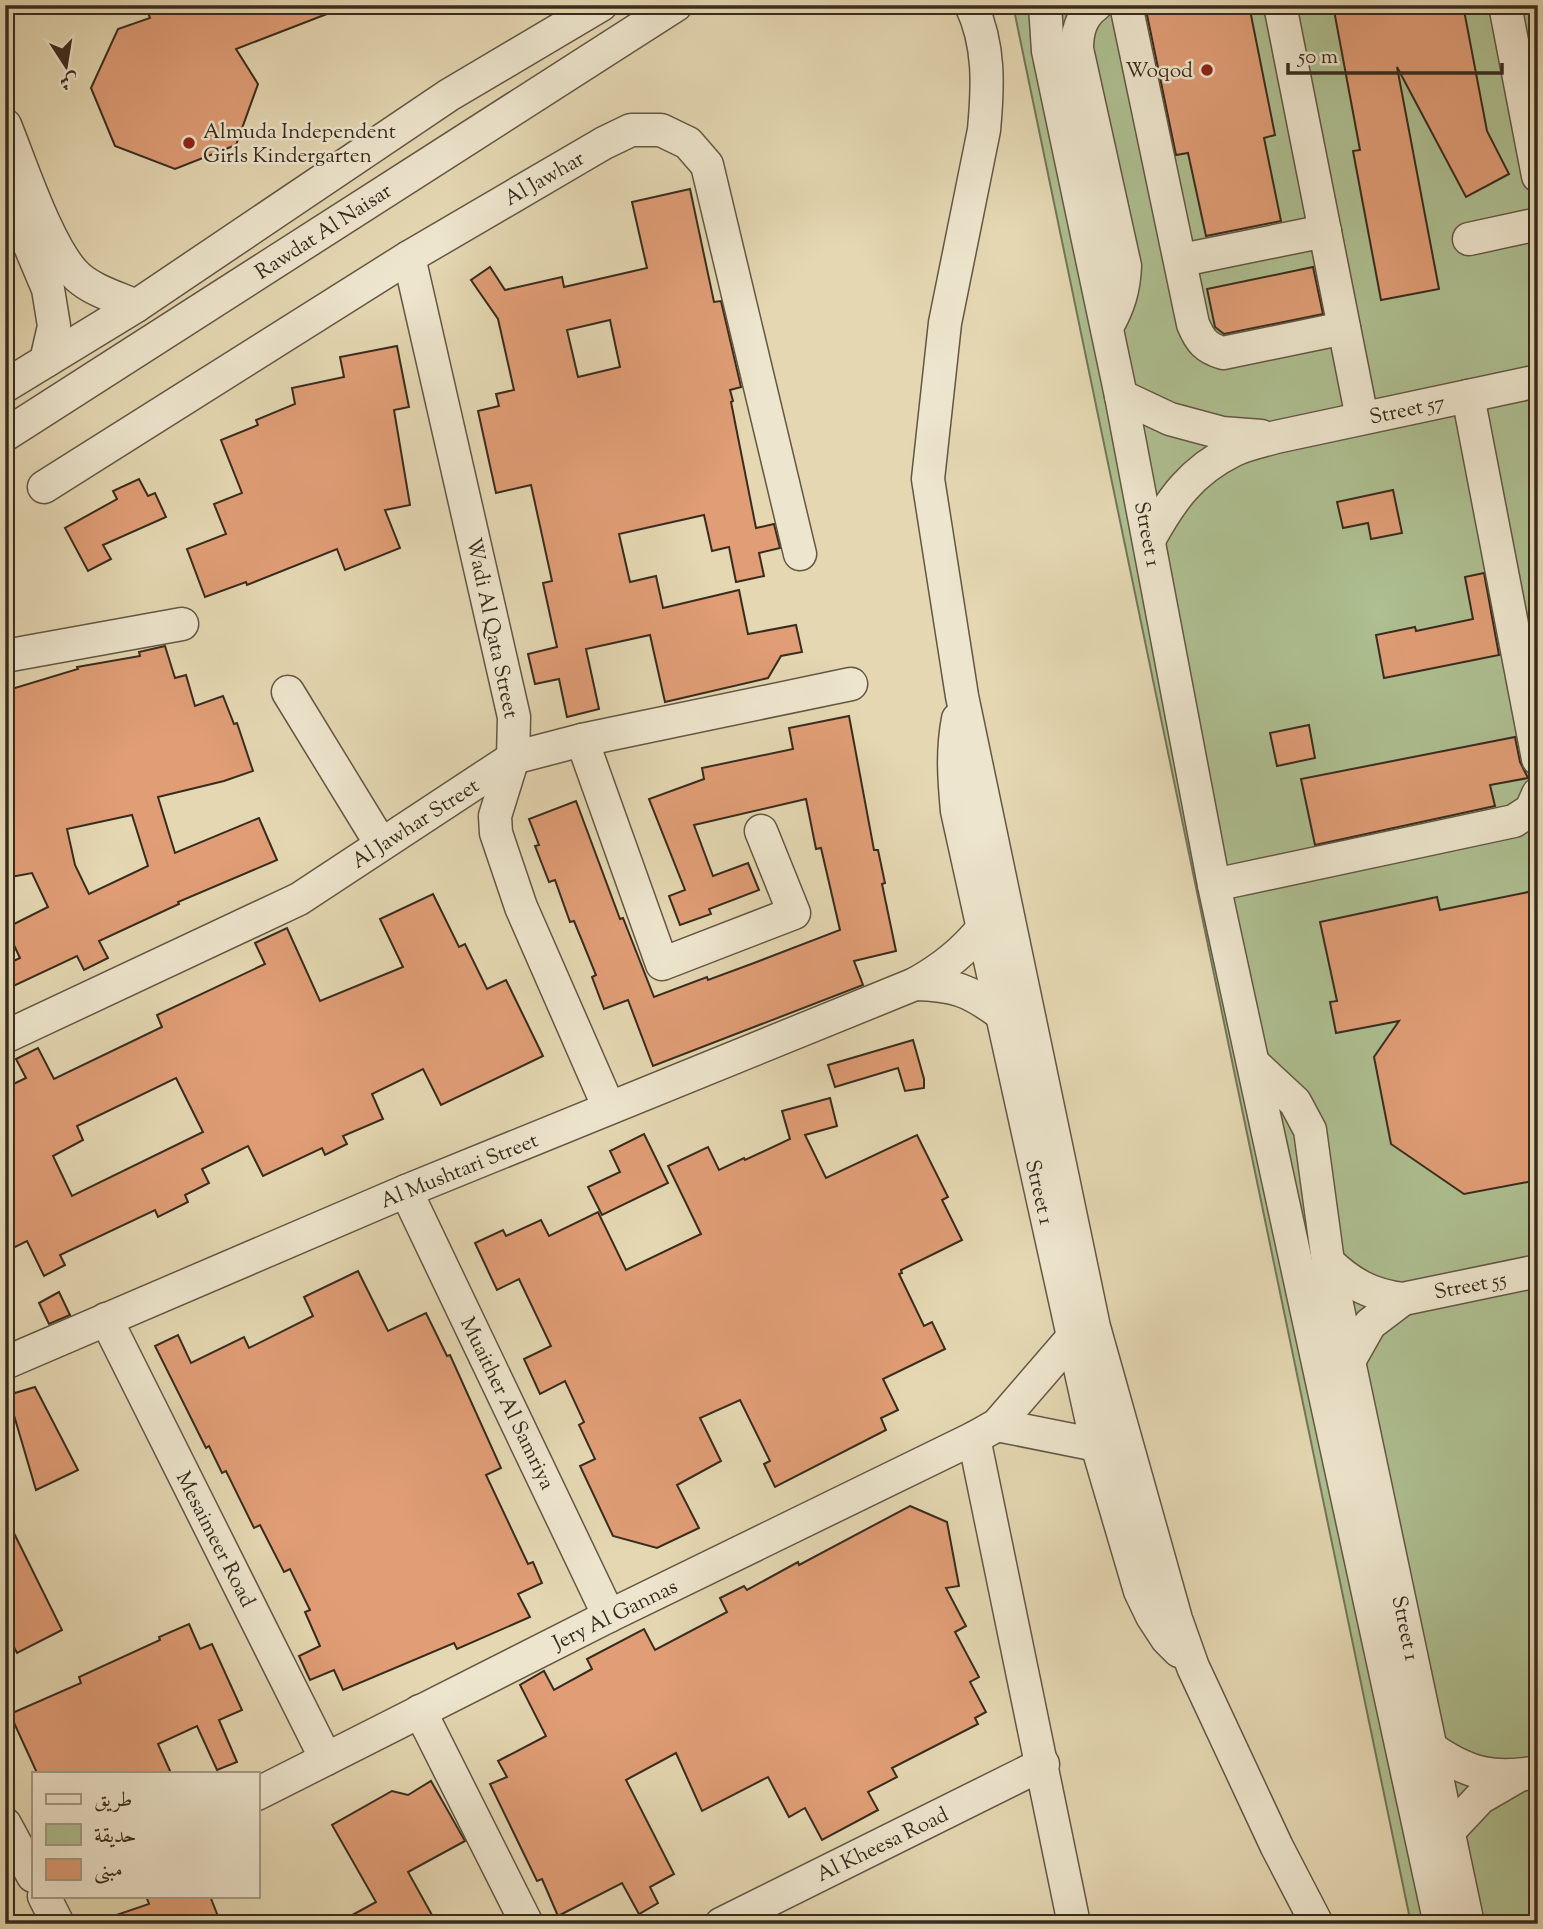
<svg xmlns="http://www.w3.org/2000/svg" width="1543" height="1929" font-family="'Sorts Mill Goudy',Amiri,serif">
	<rect width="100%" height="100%" fill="#e4d7b2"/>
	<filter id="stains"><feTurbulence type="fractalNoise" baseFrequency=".00286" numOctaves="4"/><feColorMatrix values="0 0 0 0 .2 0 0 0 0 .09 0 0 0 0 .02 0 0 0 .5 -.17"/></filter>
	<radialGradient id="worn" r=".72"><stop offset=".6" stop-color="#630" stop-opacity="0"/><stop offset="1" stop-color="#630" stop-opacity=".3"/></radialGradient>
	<path fill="#aebf91" stroke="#737658" stroke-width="2" d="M1013,5H1538V1924H1411Z"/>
	<g fill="#e09d76" stroke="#382c1e" stroke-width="2" fill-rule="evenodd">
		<path d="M145,5H345V7L236,49L258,84L236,145L175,169L115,146L91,88L118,29L150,18Z"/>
		<path d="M1145,5H1249L1275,135L1264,138L1281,221L1206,236L1188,153L1176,155Z"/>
		<path d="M1333,5H1463L1487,131L1509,174L1466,197L1397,67L1439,289L1381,300L1353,151L1360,150Z"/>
		<path d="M690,189L714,302L721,301L741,387L730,390L733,401L731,402L756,528L774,524L780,548L759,553L764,576L736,582L729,547L712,551L704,515L619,534L630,582L656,576L663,608L739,590L748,634L796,625L802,652L781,656L768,678L665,702L650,635L586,649L599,709L567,717L559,679L535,684L528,654L557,647L543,583L552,581L531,485L496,493L478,411L499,406L496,394L514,390L498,319L471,280L490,267L505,290L562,277L564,287L647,268L632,202ZM610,320L620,367L578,377L567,330Z"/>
		<path d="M1313,267L1323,314L1224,334L1215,327L1207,289Z"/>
		<path d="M397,346L409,407L394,410L410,505L385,510L400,548L345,570L337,549L247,585L246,582L205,597L187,549L226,534L214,504L242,493L221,440L258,425L256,420L295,404L292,388L344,377L340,357Z"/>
		<path d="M139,479L148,496L155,493L166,517L103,545L111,559L88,571L65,528L117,499L113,491Z"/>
		<path d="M1393,490L1402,533L1371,539L1368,523L1343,528L1337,502Z"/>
		<path d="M1484,573L1499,655L1384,678L1376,635L1415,627L1416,631L1473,619L1465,577Z"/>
		<path d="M165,646L175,678L186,675L195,706L223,696L234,724L237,723L253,771L224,781L158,797L175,853L259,818L277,860L178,902L179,904L99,941L108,958L84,970L77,956L5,990V965L20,958L6,928L48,907L32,873L5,878V691L78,669L77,667L140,656L139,652ZM132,815L148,866L89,894L75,865L67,829Z"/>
		<path d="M849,716L874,850H878L885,883L882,884L896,951L854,961L863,985L653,1066L628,1000L604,1009L592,977L596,975L574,921L570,922L555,880L549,882L535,846L539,845L529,819L576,801L620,919L623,918L654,997L707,977L708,980L754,963L840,930L821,848L816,849L806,799L694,825L713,876L748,863L759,890L709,909L711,914L680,925L669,896L685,890L649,799L704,779L702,768L793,749L789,728Z"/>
		<path d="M1309,725L1315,758L1277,766L1270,733Z"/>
		<path d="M1515,737L1520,762L1528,778L1490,785L1495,806L1315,845L1301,779Z"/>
		<path d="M1538,890V1180L1464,1194L1391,1144L1374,1057L1399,1021L1336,1033L1330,1002L1337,1001L1320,922L1437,897L1440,910Z"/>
		<path d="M433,894L459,947L465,944L487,989L506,980L543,1056L441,1105L423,1069L372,1094L383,1119L343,1136L347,1144L325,1155L322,1148L263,1176L248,1146L202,1169L209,1183L185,1195L188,1202L158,1217L155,1210L60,1255L65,1265L44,1276L27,1241L5,1252V1088L26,1078L16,1059L38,1048L54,1079L162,1027L157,1015L265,964L255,943L287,928L320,1001L403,967L380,919ZM176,1078L203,1132L72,1196L53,1156L83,1140L77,1126Z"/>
		<path d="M913,1040L924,1079V1088L905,1091L898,1068L835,1087L828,1065Z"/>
		<path d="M830,1098L837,1126L805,1135L826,1178L917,1135L948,1197L942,1200L962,1240L901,1270L902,1273L899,1274L924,1326L932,1322L945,1349L883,1379L898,1410L881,1418L886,1430L775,1487L764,1464L770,1461L740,1400L700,1418L721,1461L677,1485L699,1528L657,1548L613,1536L580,1466L595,1459L579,1425L584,1422L565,1381L540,1394L524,1359L551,1346L519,1279L497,1290L475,1243L503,1230L506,1236L541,1220L549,1236L598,1212L626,1270L701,1234L668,1166L708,1147L719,1170L744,1158L745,1160L790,1139L782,1111Z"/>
		<path d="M644,1134L668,1183L602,1215L588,1187L620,1172L610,1151Z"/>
		<path d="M358,1271L388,1331L426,1313L447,1356L450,1355L501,1468L486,1475L528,1564L533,1562L542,1583L518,1594L530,1617L457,1649L454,1643L343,1690L334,1670L310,1680L299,1656L320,1646L305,1612L310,1610L290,1569L284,1572L260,1525L254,1528L226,1471L222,1473L209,1446L206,1448L155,1346L178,1335L191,1363L244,1337L249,1348L313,1316L304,1297Z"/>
		<path d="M59,1292L70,1315L49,1324L39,1303Z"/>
		<path d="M35,1387L78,1470L36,1490L8,1395Z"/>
		<path d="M910,1506L947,1522L959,1586L946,1588L966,1626L955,1632L979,1677L970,1682L986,1712L975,1718L978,1724L892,1768L897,1777L868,1792L878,1810L822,1840L805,1808L789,1817L768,1777L702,1811L676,1753L626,1780L674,1874L650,1887L658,1903L639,1914L622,1883L558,1916L542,1879L537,1881L490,1784L507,1777L498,1761L546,1736L520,1685L544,1671L554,1690L592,1669L587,1659L644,1629L655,1650L727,1612L720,1598L744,1586L747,1590L798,1562L799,1565Z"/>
		<path d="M5,1515L62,1630L17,1653L5,1630Z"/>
		<path d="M189,1624L200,1649L212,1644L242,1710L219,1720L237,1762L217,1770L197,1726L158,1744L171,1773H37L10,1714L81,1683L79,1677L160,1640L159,1637Z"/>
		<path d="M431,1781L465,1841L408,1872L437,1924H336L376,1902L332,1825L392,1791L408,1795Z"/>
		<path d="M146,1896H210L221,1924H103L102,1920L149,1904Z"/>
	</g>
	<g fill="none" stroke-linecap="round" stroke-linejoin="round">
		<g stroke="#635743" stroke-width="35">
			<g id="minor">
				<path d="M971,5C990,45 988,87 984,130L945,323L928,479L962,696L1094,1327L1176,1619L1193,1667L1277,1847L1317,1924"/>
				<path d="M1045,5L1048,51L1121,396L1214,885L1440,1924"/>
				<path d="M1096,5C1081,16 1077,31 1077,49L1125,266C1124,289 1119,306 1107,327"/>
				<path d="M1126,5L1193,324C1200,341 1206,348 1223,353L1344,328"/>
				<path d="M1280,5L1362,418"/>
				<path d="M1505,5L1538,176"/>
				<path d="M5,125C21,164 49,251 78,277C94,291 116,297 136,306"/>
				<path d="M5,187L48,289L54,326L46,361"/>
				<path d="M1469,239L1538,224"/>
				<path d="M409,257L514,717L513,758L495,816L496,833L521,907L609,1108"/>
				<path d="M1182,260L1325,231"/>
				<path d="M5,386L136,306L449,95L601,5"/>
				<path d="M1121,396L1170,419L1222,433L1261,436"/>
				<path d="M1468,396L1538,759"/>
				<path d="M5,435L676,5"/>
				<path d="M44,487L409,257L604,143L631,130H661L688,143L707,165L800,554"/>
				<path d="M1149,540C1171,500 1191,471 1234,450C1247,444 1262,441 1276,437L1538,381"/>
				<path d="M5,656L182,624"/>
				<path d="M288,692L381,844"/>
				<path d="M958,719C952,750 954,779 957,811L1097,1445L1140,1591L1152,1616L1167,1639L1179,1651"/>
				<path d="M582,740L662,964L794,913L761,831"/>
				<path d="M1214,885L1514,821L1531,810L1538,794"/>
				<path d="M915,984C954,985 969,990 1000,1013"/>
				<path d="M5,1037L299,899L513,758L582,740L851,684"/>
				<path d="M1254,1064L1295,1102L1310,1130L1328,1262L1468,1924"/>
				<path d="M406,1191L609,1616"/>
				<path d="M1328,1262C1351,1284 1371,1295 1403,1299L1538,1271"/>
				<path d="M106,1319L326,1759"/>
				<path d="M1349,1361L1370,1324L1403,1299"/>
				<path d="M5,1363L406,1191L915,984C942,969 963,953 982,929"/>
				<path d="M997,1425L1097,1445"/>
				<path d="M974,1438L1074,1924"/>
				<path d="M420,1711L527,1924"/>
				<path d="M1431,1748C1468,1774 1494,1780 1538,1772"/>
				<path d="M257,1794L609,1616L974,1438L997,1425L1073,1337"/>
				<path d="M5,1824L33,1876"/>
				<path d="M1449,1831L1480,1798L1518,1776"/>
				<path d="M44,1896L58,1924"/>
				<path d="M721,1924L1043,1764"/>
			</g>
		</g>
		<use href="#minor" stroke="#ede5cd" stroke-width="32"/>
	</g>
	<g fill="#8f2418" stroke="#ede5cd" stroke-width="2.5">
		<circle cx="1207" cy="70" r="7"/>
		<circle cx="189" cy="143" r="7"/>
	</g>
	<g text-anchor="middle" stroke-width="5" stroke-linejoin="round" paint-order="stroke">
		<g font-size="21" fill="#382c1e" stroke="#ede5cd" text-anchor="end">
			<text x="1193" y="77">Woqod</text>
			<text x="203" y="138" text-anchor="start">Almuda Independent<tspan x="203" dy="24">Girls Kindergarten</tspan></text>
		</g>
		<g font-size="21" fill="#382c1e" stroke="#ede5cd">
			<text transform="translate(544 178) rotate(-30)" y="7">Al Jawhar</text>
			<text transform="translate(323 231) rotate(-33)" y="7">Rawdat Al Naisar</text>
			<text transform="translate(1407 409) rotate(-12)" y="7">Street 57</text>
			<text transform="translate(1148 534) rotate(79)" y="7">Street 1</text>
			<text transform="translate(493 628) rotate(78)" y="7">Wadi Al Qata Street</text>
			<text transform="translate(415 823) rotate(-33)" y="7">Al Jawhar Street</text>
			<text transform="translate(459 1170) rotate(-22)" y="7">Al Mushtari Street</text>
			<text transform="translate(1040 1192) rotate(77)" y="7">Street 1</text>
			<text transform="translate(1470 1285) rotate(-11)" y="7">Street 55</text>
			<text transform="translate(508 1403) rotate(64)" y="7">Muaither Al Samriya</text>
			<text transform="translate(216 1539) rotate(63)" y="7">Mesaimeer Road</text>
			<text transform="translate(615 1614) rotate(-26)" y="7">Jery Al Gannas</text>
			<text transform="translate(1406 1628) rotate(78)" y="7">Street 1</text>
			<text transform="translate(882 1844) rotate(-26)" y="7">Al Kheesa Road</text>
		</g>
	</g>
	<rect width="1543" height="1929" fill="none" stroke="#e4d7b2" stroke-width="28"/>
	<rect x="7" y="7" width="1529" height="1915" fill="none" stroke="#382c1e" stroke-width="3.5"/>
	<rect x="14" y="14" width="1515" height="1901" fill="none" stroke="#382c1e" stroke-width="2"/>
	<rect x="32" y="1772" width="228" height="126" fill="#ede5cd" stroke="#a59b87" stroke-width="2"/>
	<rect x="46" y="1794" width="35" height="10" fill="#ede5cd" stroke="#a59b87" stroke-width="2"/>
	<text x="94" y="1806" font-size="21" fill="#382c1e">طريق</text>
	<rect x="46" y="1824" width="35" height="21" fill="#aebf91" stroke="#a59b87" stroke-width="2"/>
	<text x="94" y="1842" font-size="21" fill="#382c1e">حديقة</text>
	<rect x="46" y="1859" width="35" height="21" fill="#e09d76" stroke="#a59b87" stroke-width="2"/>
	<text x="94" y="1876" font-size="21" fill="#382c1e">مبنى</text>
	<g transform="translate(66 66) rotate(168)" stroke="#ede5cd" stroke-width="5" paint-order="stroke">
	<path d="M0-5L12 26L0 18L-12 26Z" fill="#382c1e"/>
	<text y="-10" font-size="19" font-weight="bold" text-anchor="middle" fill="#382c1e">ش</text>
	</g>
	<path d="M1288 63v10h214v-10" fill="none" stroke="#382c1e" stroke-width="3.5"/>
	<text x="1298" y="63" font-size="21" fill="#382c1e" stroke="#ede5cd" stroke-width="5" paint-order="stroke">50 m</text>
	<rect width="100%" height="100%" filter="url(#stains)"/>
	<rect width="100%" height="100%" fill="url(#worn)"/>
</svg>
